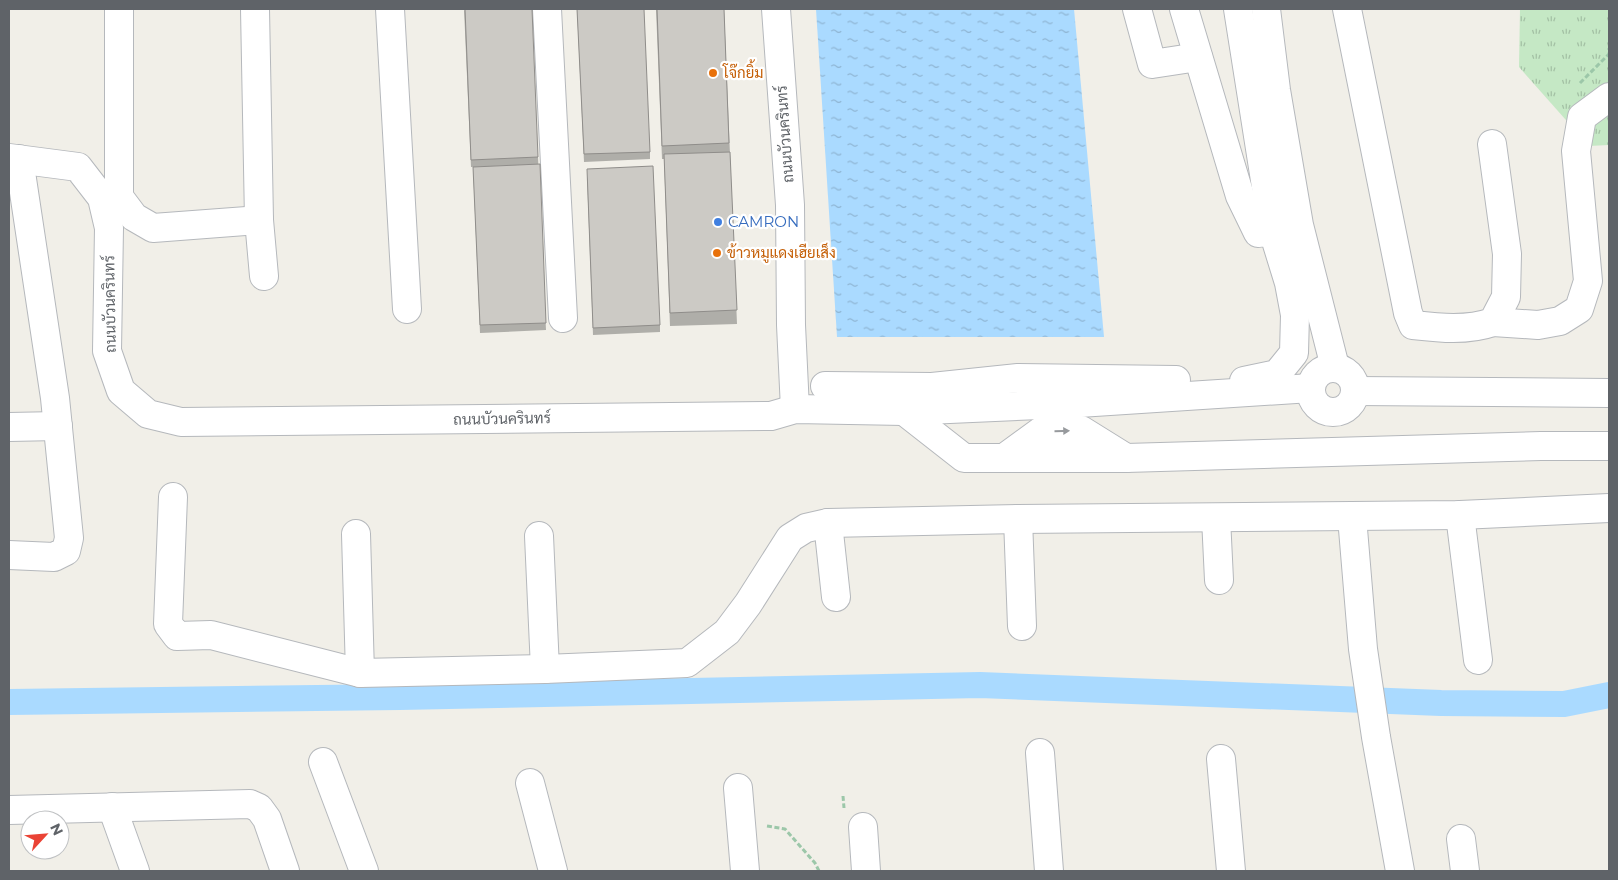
<svg xmlns="http://www.w3.org/2000/svg" width="1618" height="880" font-family="Montserrat,Sarabun,sans-serif">
	<defs>
		<pattern id="park-tufts" width="24" height="20" patternUnits="userSpaceOnUse" patternTransform="scale(1.25)"><rect width="24" height="20" fill="#c5e8c5"/><path d="M3 7l-1-3M5 7V3M7 7l1-3M15 17l-1-3M17 17v-4M19 17l1-3" fill="none" stroke="#a3c0a4"/></pattern>
		<pattern id="water-ripples" width="26" height="14" patternUnits="userSpaceOnUse" patternTransform="scale(1.25)"><rect width="26" height="14" fill="#aadaff"/><path d="M2 4q2-2 4 0t4 0M15 11q2-2 4 0t4 0" fill="none" stroke="#8eb4d2"/></pattern>
	</defs>
	<rect width="100%" height="100%" fill="#f1efe8"/>
	<path fill="url(#park-tufts)" d="M1520,9H1609V145L1589,146L1519,67Z"/>
	<path fill="url(#water-ripples)" d="M816,9H1074L1104,337H837Z"/>
	<g fill="none" stroke-linecap="round" stroke-linejoin="round">
		<path stroke="#aadaff" stroke-width="26" d="M9,702L400,697L980,685L1441,703L1564,704L1609,695"/>
		<g stroke="#b5b8bc" stroke-width="30">
			<g id="minor">
				<path d="M119,9V197L134,217L153,228L259,220"/>
				<path d="M255,9L259,220L264,276"/>
				<path d="M390,9L407,309"/>
				<path d="M547,9L563,318"/>
				<path d="M776,9L790,205L791,325L795,409"/>
				<path d="M1137,9L1152,64L1198,57"/>
				<path d="M1184,9L1240,196L1258,233L1273,231L1289,283L1295,315L1294,353L1277,374L1244,381"/>
				<path d="M1238,9L1273,231L1290,227"/>
				<path d="M1266,9L1276,90L1299,225L1335,367"/>
				<path d="M1347,9L1408,313L1413,325C1440,328 1467,331 1493,322L1506,297L1507,254L1492,144"/>
				<path d="M9,158L78,167L102,198L109,228L107,351L121,391L148,414L181,422L771,416L795,409L904,411L1064,404L1311,388"/>
				<path d="M1493,322L1538,325L1560,321L1579,309L1588,281L1576,151L1582,117L1609,97"/>
				<circle cx="1333" cy="390" r="22"/>
				<path d="M825,386L932,387L1018,378L1176,380"/>
				<path d="M1355,391L1609,393"/>
				<path d="M904,411L964,458H1126L1541,446H1609"/>
				<path d="M9,427L58,426"/>
				<path d="M1004,458L1041,431L1081,430L1126,458"/>
				<path d="M173,497L168,624L177,636L211,635L360,673L545,669L687,663L727,632L748,604L790,538L806,528L828,523L1018,519L1460,515L1609,508"/>
				<path d="M1460,515L1478,660"/>
				<path d="M1352,517L1363,649L1376,737L1400,871"/>
				<path d="M1216,518L1219,580"/>
				<path d="M1018,519L1022,626"/>
				<path d="M828,523L836,597"/>
				<path d="M356,534L360,673"/>
				<path d="M539,536L545,669"/>
				<path d="M9,555L54,557L66,551L69,538L55,398L19,159"/>
				<path d="M1040,753L1049,871"/>
				<path d="M1221,759L1231,871"/>
				<path d="M323,762L364,871"/>
				<path d="M530,783L553,871"/>
				<path d="M738,788L745,871"/>
				<path d="M112,807L135,871"/>
				<path d="M9,810L250,804L259,808L267,819L285,871"/>
				<path d="M863,827L866,871"/>
				<path d="M1461,839L1465,871"/>
			</g>
		</g>
		<g stroke="#9cc7a9" stroke-width="3" stroke-dasharray="5 2.5" stroke-linecap="butt">
			<path d="M1580,83L1609,54V48"/>
			<path d="M843,796L844,808"/>
			<path d="M767,826L785,829L815,863L819,871"/>
		</g>
		<use href="#minor" stroke="#fff" stroke-width="28"/>
	</g>
	<g fill="#afaea9">
		<path d="M464,9L538,157L546,330L480,333L473,167H471Z"/>
		<path d="M577,9L650,152V159L584,162Z"/>
		<path d="M656,9H724L737,324L670,326L664,159H662Z"/>
		<path d="M587,177L660,325V332L593,335Z"/>
	</g>
	<g fill="#cccac5" stroke="#8f8d8a">
		<path d="M465,9H532L538,157L471,160Z"/>
		<path d="M577,9H644L650,152L584,154Z"/>
		<path d="M657,9H724L729,143L662,146Z"/>
		<path d="M730,152L737,310L670,313L664,154Z"/>
		<path d="M540,164L546,323L480,325L473,167Z"/>
		<path d="M653,166L660,325L593,328L587,169Z"/>
	</g>
	<defs><path id="oneway-solid" d="M-6-.8H1V-3.2L6.5 0L1 3.2V.8H-6Z" transform="scale(1.25)"/></defs>
	<use fill="#979a9d" href="#oneway-solid" transform="translate(1062 431) rotate(-2)"/>
	<g fill="#e8710a" stroke="#fff" stroke-width="2">
		<circle cx="713" cy="73" r="5"/>
		<circle cx="717" cy="253" r="5"/>
	</g>
	<circle fill="#3f7fe0" stroke="#fff" stroke-width="2" cx="718" cy="222" r="5"/>
	<g text-anchor="middle" stroke-width="4.5" stroke-linejoin="round" paint-order="stroke">
		<g font-size="15" fill="#c56008" stroke="#fff" text-anchor="start">
			<text x="723" y="78">โจ๊กยิ้ม</text>
			<text x="727" y="258">ข้าวหมูแดงเฮียเส็ง</text>
		</g>
		<g font-size="15" fill="#5f6368" stroke="#fff">
			<text transform="translate(785 134) rotate(-94)" y="5">ถนนบัวนครินทร์</text>
			<text transform="translate(110 304) rotate(-91)" y="5">ถนนบัวนครินทร์</text>
			<text transform="translate(502 419) rotate(-1)" y="5">ถนนบัวนครินทร์</text>
		</g>
		<g font-size="15" fill="#366cbe" stroke="#fff" text-anchor="start">
			<text x="728" y="227">CAMRON</text>
		</g>
	</g>
	<rect width="1618" height="880" fill="none" stroke="#5f6368" stroke-width="20"/>
	<g transform="translate(45 835) rotate(64)"><circle r="24" fill="#ffffff" stroke="#bfc1c3"/>
	<path d="M0-4L9 19L0 12L-9 19Z" fill="#ea4335"/>
	<text y="-8" font-size="14" font-weight="bold" text-anchor="middle" fill="#5f6368">N</text>
	</g>
</svg>
